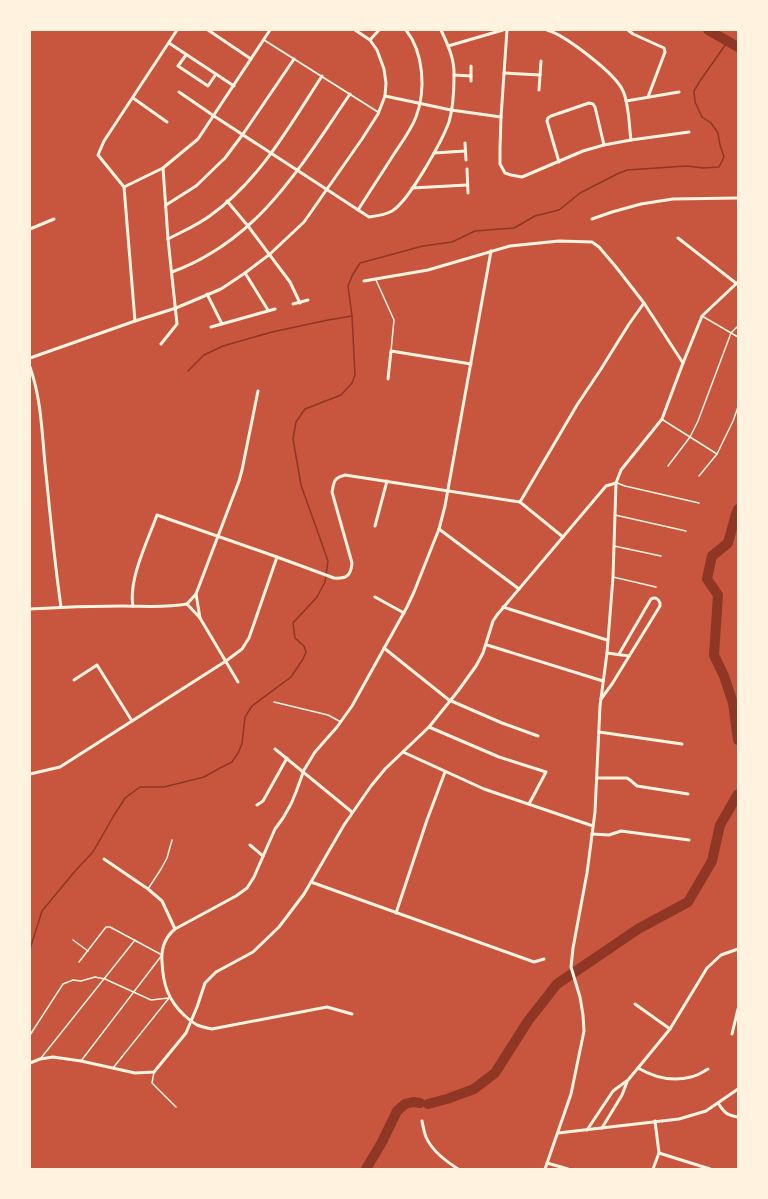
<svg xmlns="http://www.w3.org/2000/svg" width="768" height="1199" font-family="'Asap Condensed',sans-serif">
	<rect width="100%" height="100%" fill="#c8553d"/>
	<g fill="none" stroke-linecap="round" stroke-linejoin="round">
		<g stroke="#8f3625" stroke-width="1.5">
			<path d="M188,371L204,355L223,346L272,332L328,320L352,316"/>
			<path d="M30,949L42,911L76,870L93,852L113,817L125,798L140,787H164L204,777L220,768L232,762L238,753L242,744L245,717L252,706L291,677L303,659L306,652L304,646L295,638L293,623L317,597L325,582L328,561L301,485L293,439L296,422L305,409L341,395L352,383L355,375L352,316L348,286L352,276L360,263L423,246L452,242L475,231L514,228L535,216L559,210L580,193L617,174L627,170L686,166L704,168L719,167L724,157L720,145L718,133L711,123L702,117L695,102L694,91L700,81L728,41"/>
		</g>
		<g stroke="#8f3625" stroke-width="10">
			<path d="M708,30L738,47"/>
			<path d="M738,509L736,514L728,543L712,556L707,579L718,595L714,655L724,676L733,703L738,740"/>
			<path d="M428,1104L447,1099L474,1089L495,1073L528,1021L557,984L638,929L688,902L712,861L720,825L738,794"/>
			<path d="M366,1169L382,1142L397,1111L405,1104L413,1102L420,1103"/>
		</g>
		<g stroke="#fff3e0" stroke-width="1.5">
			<path d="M376,280L394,320L391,351"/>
			<path d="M702,316L738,337"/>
			<path d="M663,420L717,454"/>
			<path d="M668,466L690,437L698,421L731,333L738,326"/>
			<path d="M699,476L717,454L733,421L738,407"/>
			<path d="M617,483L625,486L699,503"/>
			<path d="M615,515L686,531"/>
			<path d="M614,546L661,556"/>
			<path d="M613,577L656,587"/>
			<path d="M274,702L328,715L341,722"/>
			<path d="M148,889L161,869L167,858L172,840"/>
			<path d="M73,940L88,951"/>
			<path d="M79,962L106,927H110L162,955L81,1061"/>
			<path d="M30,1035L63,984L73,980L81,981L95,977L105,979L151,1000L169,998"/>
			<path d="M41,1058L135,940"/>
			<path d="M113,1068L169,998"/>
			<path d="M154,1072L152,1083L176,1107"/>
		</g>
		<path stroke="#fff3e0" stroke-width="2" d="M264,40L378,112"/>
		<g stroke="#fff3e0" stroke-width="3">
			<path d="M208,30L251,59"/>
			<path d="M507,30L501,117L500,148V164L505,173L511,175L522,177L583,151L604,145L631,140L689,132"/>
			<path d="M547,30C565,35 616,74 623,91C629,103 629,126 631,140"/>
			<path d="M628,30L633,34L664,48L665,52L648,97"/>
			<path d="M370,40L379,30"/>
			<path d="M169,43L234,86"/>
			<path d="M448,46L503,30"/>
			<path d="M186,55L178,66L208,86L216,74"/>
			<path d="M471,66V81"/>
			<path d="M504,73L540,75"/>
			<path d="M454,75L471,76"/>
			<path d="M539,90L541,61"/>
			<path d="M179,92L214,116L369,217C376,216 385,215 392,211C409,201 442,141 449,122C453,108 454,91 454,77C455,60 448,45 441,30"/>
			<path d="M385,96L451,110L501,117"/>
			<path d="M133,98L167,122"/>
			<path d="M626,101L679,92"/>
			<path d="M465,143L466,160"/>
			<path d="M434,153L465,151"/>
			<path d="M559,162L547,121L548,118L551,116L589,103L593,104L595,107L604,145"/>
			<path d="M467,169L468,193"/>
			<path d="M124,187L163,168L198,139L270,30"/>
			<path d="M412,188L467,185"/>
			<path d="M227,201L248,226L290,282L300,303"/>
			<path d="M166,205L196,186L225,158L243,134L294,59"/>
			<path d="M358,210C370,191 382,173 394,154C402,142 411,130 416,117C426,90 424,53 406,30"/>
			<path d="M592,219L612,212L641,204L673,199L738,198"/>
			<path d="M30,229L54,219"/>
			<path d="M678,238L737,284"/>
			<path d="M168,239C183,231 198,225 211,215C260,180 290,125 322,76"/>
			<path d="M172,272C259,240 300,167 350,94"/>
			<path d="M245,273L268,310"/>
			<path d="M364,281L428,270L510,246L559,241L592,242L599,247L616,267L644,303L683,363"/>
			<path d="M207,294L222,324"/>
			<path d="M293,304L308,300"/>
			<path d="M135,321L124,187L98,155L104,141L177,30"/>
			<path d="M211,327L275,309"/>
			<path d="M161,344L177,324L168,239L163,168"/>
			<path d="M30,358L135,321L176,308L221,289L245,273L270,254L304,222L362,139L378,114L385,96L386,83L384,69L377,50L370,40L355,30"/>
			<path d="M30,367C41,398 42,432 45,464C50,512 54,559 61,607"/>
			<path d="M388,379L391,351L471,364"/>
			<path d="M520,502L577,405L601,369L629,324L644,303"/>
			<path d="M375,526L387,481"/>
			<path d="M439,529L519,589"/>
			<path d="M196,594L200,618"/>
			<path d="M375,597L404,613"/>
			<path d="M187,604L196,594L239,481L242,470L258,391"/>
			<path d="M187,604L200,618L238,682"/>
			<path d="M133,606C128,580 148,540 157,515L277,557L334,578C346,579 351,576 352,563L332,492C334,481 334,478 345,475L520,502L563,537"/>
			<path d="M503,607L607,640"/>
			<path d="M30,609C61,607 92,606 122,606C145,606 165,608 187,604"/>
			<path d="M487,645L603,681"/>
			<path d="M384,648L449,700L502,723L538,736"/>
			<path d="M607,653L629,656"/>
			<path d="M74,680L97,665L132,721"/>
			<path d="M601,699L612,684L660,606V603C658,598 655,597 651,599L619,654"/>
			<path d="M429,727L499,757L546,772L529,804"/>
			<path d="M599,732L682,744"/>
			<path d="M275,749L352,812"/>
			<path d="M403,752L484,789L593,826"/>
			<path d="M30,774L60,767L226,661L242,649L249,638L277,557"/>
			<path d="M597,778H627L630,780L637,786L688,794"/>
			<path d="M257,805L263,801L287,758"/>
			<path d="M592,834L609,835L621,831L689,840"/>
			<path d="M250,845L263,856"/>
			<path d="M104,859L148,889L162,901L175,929"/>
			<path d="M311,882L534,962L544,959"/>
			<path d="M396,913L427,820L445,772"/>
			<path d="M635,1004L670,1029"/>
			<path d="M352,1014L327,1007L212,1029C207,1028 202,1027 197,1025C192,1022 188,1019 184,1015C168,1000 163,984 162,962C161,949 164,938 175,929L236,896L247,888L254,877L275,829L283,818L291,804L296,792L304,770L315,752L337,727L352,706L407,607L414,592L439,529L445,506L491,251"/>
			<path d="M732,1034L738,1009"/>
			<path d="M30,1063L40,1059L53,1057L81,1061L135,1073L154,1072L186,1033L197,1007L205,983L216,972L253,952L279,927L304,894L344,825L371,786L385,769L429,727L458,691L476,666L483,653L493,621L497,615L606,486L616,483"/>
			<path d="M638,1068C655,1078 672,1082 691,1077C697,1076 703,1072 708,1069"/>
			<path d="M718,1103C725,1113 726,1115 738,1117"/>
			<path d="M422,1121C423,1126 424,1132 426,1137C432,1151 446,1161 458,1169"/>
			<path d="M602,1128L622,1095L627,1082"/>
			<path d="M587,1130L613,1091L628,1080L638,1068L670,1029L707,968L721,955L738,949"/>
			<path d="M558,1133L679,1119L706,1111L738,1089"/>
			<path d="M659,1153L710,1169"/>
			<path d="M547,1163L568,1169"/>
			<path d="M545,1169L571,1094L584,1031L583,1015L580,997L571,967L573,948L587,873L595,812L600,706L607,653L613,577L616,483L621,470L662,419L683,363L702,316L738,282"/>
			<path d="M653,1169L659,1153L655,1121"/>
		</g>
	</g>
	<rect width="768" height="1199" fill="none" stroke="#fff3e0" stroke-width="62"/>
</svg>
